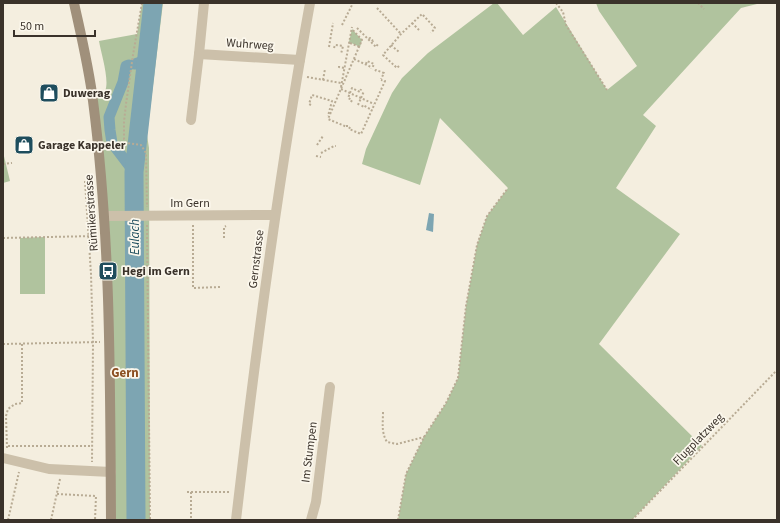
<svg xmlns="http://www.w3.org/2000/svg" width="780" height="523" font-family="'Source Sans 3',sans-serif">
	<rect width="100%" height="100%" fill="#f4eedf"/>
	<g fill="#b0c39e">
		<path d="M142,3H163L147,135L149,148L150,520H111L109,342L93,99C98,98 103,96 105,91C110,81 101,53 99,41L137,34Z"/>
		<path d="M494,3H497L523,35L556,7L607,90L637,66L599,11L596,3H761L741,8L643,115L656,126L616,188L680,234L599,344L702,446L632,520H398L406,474L424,437L446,403L458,378L466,306L477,245L487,216L508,188L440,118L420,185L362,164L366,149L392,93L402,78L428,53Z"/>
		<path d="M352,29L362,40L360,47L349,42Z"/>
		<path d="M3,152L10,181L3,183Z"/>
		<path d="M45,237V294H20V238Z"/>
	</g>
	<path fill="#7da5b2" d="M429,213L434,214L433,232L426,230Z"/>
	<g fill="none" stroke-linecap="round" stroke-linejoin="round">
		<g stroke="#7da5b2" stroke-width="11">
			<path d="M135,64L146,60"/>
			<path d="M129,65L126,66L123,82L109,117L110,130L112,143L134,172"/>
		</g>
		<path stroke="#7da5b2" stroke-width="19" d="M136,520L134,172L153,3"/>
		<g stroke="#b8ab94" stroke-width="2" stroke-dasharray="2 2" stroke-linecap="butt">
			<path d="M142,3L133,55L126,104L124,122V139L126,143L141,145L146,153L147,207"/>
			<path d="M556,3L563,12L566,25L607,90"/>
			<path d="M698,3L704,9"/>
			<path d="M377,8L401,34"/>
			<path d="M412,23L419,30"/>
			<path d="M342,25L353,3"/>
			<path d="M357,28L376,47L378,44"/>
			<path d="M369,39L370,38L373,41L374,40"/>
			<path d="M350,43L360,47"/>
			<path d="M391,45L399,52"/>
			<path d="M329,47L333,23"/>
			<path d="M334,48L335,45L343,46L341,54"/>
			<path d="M354,59L371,67L370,68"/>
			<path d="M366,64L367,61L374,64L372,69"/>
			<path d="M339,66V67L344,68"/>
			<path d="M399,66L397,68L383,55L401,34L422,14L435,28L431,33"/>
			<path d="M375,71L376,70L384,73L381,79"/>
			<path d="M307,77L341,83"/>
			<path d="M323,80L325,69"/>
			<path d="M341,87L352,27"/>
			<path d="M341,89L374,104"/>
			<path d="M361,98L364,91"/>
			<path d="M351,102L352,100L348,98L352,88L360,92L361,89"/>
			<path d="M311,105L309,104L312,95L332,101L328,116"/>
			<path d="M358,105L361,98"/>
			<path d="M362,107L363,105L372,110"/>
			<path d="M347,125V127L328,119L362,40L352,29"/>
			<path d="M350,127L349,129L361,134L385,81L381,80"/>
			<path d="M317,145L323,136"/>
			<path d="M321,153L334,146H336"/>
			<path d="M316,156L321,157"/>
			<path d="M3,164L12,163"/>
			<path d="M85,181L91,274L93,342L92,462"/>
			<path d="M147,225L150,520"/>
			<path d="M193,225V288L220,287"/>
			<path d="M3,238L95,236"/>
			<path d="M224,238V227L226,226"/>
			<path d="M3,344L100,342"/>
			<path d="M383,412C383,423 381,432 387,442L397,444L424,437"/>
			<path d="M8,446H92"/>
			<path d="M7,448L6,416L8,409L15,404L22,403V344"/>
			<path d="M187,492H230"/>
			<path d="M191,492V520"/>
			<path d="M57,494L96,496L95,520"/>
			<path d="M8,520L19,472"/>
			<path d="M51,520L60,479"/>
			<path d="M398,520L406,474L424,437L446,403L458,378L466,306L477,245L487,216L508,188"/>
			<path d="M632,520L777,370"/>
		</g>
		<g stroke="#ccc0aa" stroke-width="10">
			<path d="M204,3L199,54L300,60"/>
			<path d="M191,120L199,54"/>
			<path d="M105,216L274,215"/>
			<path d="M3,458L49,469L111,472"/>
			<path d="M236,520C256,347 279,174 310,3"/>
			<path d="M311,520L316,502L330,387"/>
		</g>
		<path stroke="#a0907b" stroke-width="10" d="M74,3C81,35 89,68 93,101C111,240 110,380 111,520"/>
	</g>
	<defs>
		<g id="shop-square" transform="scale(1)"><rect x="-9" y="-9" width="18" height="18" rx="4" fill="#1e4d5d" stroke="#fbf7ec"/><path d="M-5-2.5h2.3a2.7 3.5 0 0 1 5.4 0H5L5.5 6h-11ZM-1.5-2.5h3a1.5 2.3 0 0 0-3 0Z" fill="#fff"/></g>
		<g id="bus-square" transform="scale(1)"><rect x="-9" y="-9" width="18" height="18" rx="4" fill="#1e4d5d" stroke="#fbf7ec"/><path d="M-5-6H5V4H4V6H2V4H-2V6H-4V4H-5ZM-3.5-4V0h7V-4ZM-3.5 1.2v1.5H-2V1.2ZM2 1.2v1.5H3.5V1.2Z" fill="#fff"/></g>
	</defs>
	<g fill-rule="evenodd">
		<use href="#shop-square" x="49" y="93"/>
		<use href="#shop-square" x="24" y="145"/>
		<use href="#bus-square" x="108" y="271"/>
	</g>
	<g text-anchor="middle" stroke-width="3.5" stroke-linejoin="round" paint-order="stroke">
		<g font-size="12" fill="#3a322a" stroke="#fbf7ec">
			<text transform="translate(250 44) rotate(4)" y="4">Wuhrweg</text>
			<text x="190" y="207">Im Gern</text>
			<text transform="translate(91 213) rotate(-94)" y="4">Rümikerstrasse</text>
			<text transform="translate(256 259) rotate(-83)" y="4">Gernstrasse</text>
			<text transform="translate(698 439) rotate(-46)" y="4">Flugplatzweg</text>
			<text transform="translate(309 452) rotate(-83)" y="4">Im Stumpen</text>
		</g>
		<g font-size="12" font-weight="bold" fill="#3a322a" stroke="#fbf7ec" text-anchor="start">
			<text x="63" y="97">Duwerag</text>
			<text x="38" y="149">Garage Kappeler</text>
			<text x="122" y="275">Hegi im Gern</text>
		</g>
		<g font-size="13" font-style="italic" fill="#1e4d5d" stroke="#fbf7ec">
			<text transform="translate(134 237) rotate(-90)" y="5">Eulach</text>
		</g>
		<g font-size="13" font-weight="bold" fill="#8b4e20" stroke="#fbf7ec">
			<text x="125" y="377">Gern</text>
		</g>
	</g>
	<rect width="780" height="523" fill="none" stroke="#3a322a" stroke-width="8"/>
	<path d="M14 30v6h81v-6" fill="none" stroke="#3a322a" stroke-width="2"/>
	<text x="20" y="30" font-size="12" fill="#3a322a" stroke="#fbf7ec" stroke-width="3" paint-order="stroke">50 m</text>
</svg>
